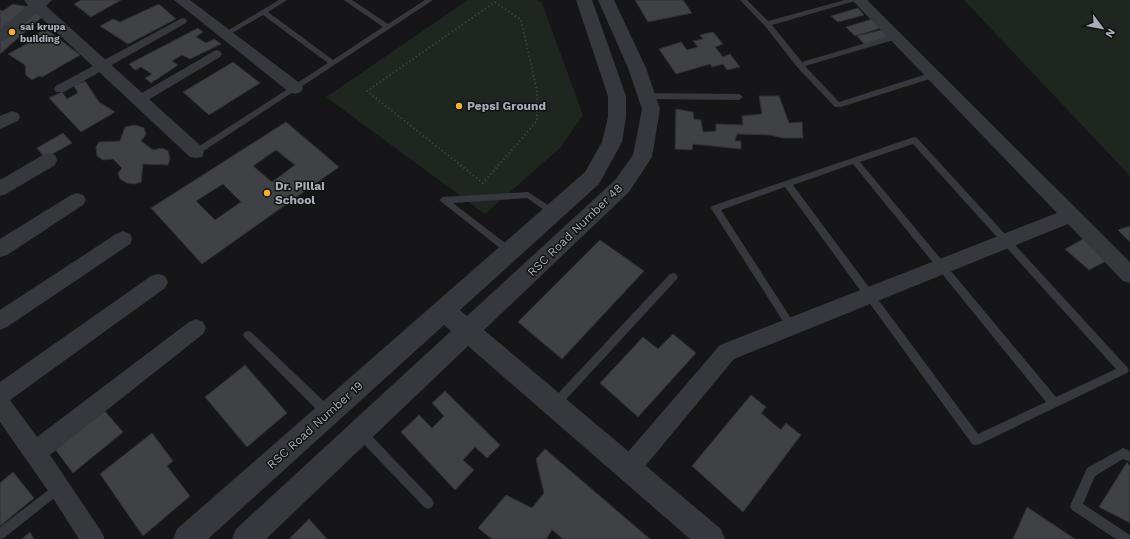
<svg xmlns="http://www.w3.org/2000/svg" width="1130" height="539" font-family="'Work Sans',sans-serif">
	<rect width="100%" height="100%" fill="#161618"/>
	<g fill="#1e261f">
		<path d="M468,0H537L542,3L583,115L561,147L485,214L326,97Z"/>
		<path d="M964,0H1130V176Z"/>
	</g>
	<g fill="#404145" stroke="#303034" fill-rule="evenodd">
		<path d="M81,0H121L91,17L74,4Z"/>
		<path d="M635,0H683L692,13L648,22Z"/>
		<path d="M13,4L49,11L0,54V10L3,11Z"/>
		<path d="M159,4L176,19L128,44L100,26L113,19L120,22Z"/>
		<path d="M858,8L864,15L838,22L831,16Z"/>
		<path d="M872,19L881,28L855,36L846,27Z"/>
		<path d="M198,28L203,32L196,37L206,43L214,39L221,44L190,59L182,55L172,61L178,65L151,83L145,78L152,74L141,67L135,70L129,64Z"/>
		<path d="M46,29L80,55L42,77L39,76L32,80L26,75L25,65L8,54L32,41L29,38Z"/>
		<path d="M881,30L890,38L865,45L857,36Z"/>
		<path d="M713,32L723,44L715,47L723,57L730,54L740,67L727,70L723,64L712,67L710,64L676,74L659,49L681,42L687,50L698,47L693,41L703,39L700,35Z"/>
		<path d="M233,62L260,83L209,115L183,92Z"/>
		<path d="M85,81L99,102L115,112L81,132L49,98L62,92L67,99L78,93L74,86Z"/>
		<path d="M759,96H779L789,123L802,122L803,138H783L770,135L737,134L735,141H741V149L693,144L692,150L675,149L676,109L693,112L694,119L701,120L703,132L716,131V124L743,125L742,116L762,114Z"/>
		<path d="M286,122L339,167L202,264L151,208ZM276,150L295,165L272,182L253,166ZM223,184L241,202L215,220L196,201Z"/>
		<path d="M135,125L144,128L146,134L141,141L153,150L162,148L168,151L170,159L168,165L143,164L141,182L134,184L127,183L120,179L118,173L122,168L113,159L103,160L97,156L96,147L99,142L120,141L125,127Z"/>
		<path d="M63,133L72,143L45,158L37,148Z"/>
		<path d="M1130,226V242L1118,230Z"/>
		<path d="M1085,238L1108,260L1089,270L1065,249Z"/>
		<path d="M600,240L644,271L562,359L518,322Z"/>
		<path d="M673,334L696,353L638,417L600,383L643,337L658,349Z"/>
		<path d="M245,365L287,413L247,447L205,397Z"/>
		<path d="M445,391L500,445L487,458L475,447L463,460L474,470L455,490L401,432L419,415L432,428L444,416L432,403Z"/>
		<path d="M751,395L766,407L761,413L781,430L786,423L801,435L743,512L692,466Z"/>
		<path d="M103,409L123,432L73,473L54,448Z"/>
		<path d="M152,433L173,461L167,466L190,496L143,536L100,474Z"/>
		<path d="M545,449L650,539H563L552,530L546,539H492L478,528L506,495L532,508L544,493L536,459Z"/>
		<path d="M1127,462L1130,466V523L1099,507Z"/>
		<path d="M13,472L34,498L0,526V483Z"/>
		<path d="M1027,507L1075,539H1013Z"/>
		<path d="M309,519L327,539H289Z"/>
		<path d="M30,532L34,539H22Z"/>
	</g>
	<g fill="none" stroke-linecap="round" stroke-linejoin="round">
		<path stroke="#3d3f44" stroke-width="2" stroke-dasharray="1.5 2.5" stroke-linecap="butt" d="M495,2L521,20L537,91V121L483,183L367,91Z"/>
		<g fill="#37383d" fill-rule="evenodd">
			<path d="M279,0H287L268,12L333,60L383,27L344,0H352L388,24L425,0H433L199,154H193L192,152L193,150L328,63L263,15L227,36H223L222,34Z"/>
			<path d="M740,0H747L768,21L845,0H856L855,1L772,25L802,62L893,35H897V39L805,66L839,102L933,72L937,75L936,77L841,107H835L797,67L765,26Z"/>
			<path d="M646,93L739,94L743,97L739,100L646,99L642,96Z"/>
			<path d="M914,137L917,138L1127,367L1129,370L1127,373L980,444L976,445L972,444L785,187L721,210L794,323L796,326L794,329L791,330L788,329L712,210L711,208L712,206ZM913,144L1116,369L1056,397L860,162ZM853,164L1046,402L978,434L793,185Z"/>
			<path d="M528,192L557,211L558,213L557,215H551L527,198L453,203L513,249L514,252L513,255L510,256L439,200L443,197Z"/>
			<path d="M673,273L676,274L678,277L676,280L559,407L555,409L551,407L550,404L551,401L670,274Z"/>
			<path d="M248,331L251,332L331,408L332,412L331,416L327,417L323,416L245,338L243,335L245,332Z"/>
			<path d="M361,428L365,429L432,499L434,503L432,507L428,509L424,507L357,437L356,433L357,429Z"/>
			<path d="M1123,448L1130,451V462L1123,459L1095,476L1083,504L1130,535V539H1116L1072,510L1070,506L1087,468Z"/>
			<path d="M59,482L63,483L64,487L63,491L4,538L0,539V527Z"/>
		</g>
		<g fill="#37383d" fill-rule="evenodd">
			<path d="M182,18L186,19L187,21L186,23L64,92H56L54,89L56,86Z"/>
			<path d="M216,50L220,51L222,54L220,57L143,103L139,104L135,103L133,100L135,97Z"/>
		</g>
		<g fill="#37383d" fill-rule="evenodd">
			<path d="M24,0H52L46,6L202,147L204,152L202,157L196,158L190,157L36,13L5,40L0,42V29L28,5Z"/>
			<path d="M174,0H190L301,84L303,88L301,92L295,94L289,92Z"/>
			<path d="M852,0H867L1130,262V283L1123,281L1068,224L734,359L637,476L629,479L621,476L618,468L621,460L720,345L1057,213Z"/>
			<path d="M12,111L18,113L20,117L18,121L0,129V116Z"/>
			<path d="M49,153L55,155L57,160L55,165L6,194L0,196V180L43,155Z"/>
			<path d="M77,193L83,195L86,200L83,205L7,255L0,257V239L71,195Z"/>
			<path d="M123,231L130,234L132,239L130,244L7,327L0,330V310L116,234Z"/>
			<path d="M158,274L165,276L168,282L165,288L10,400L37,437L189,322L196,319L203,322L206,328L203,334L50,455L101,531L105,539H79L51,495L0,422V382L151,276Z"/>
		</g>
		<path fill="#37383d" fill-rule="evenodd" d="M576,0H592L626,96V117L622,142L599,184L460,310L467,316L615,180L633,155L642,109L628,68L598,0H614L646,68L660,109L652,157L629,192L484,330L721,529L725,539H690L468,346L266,539H232L236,529L451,331L444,325L208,539H173L177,529L585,172L602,142L608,117V96Z"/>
	</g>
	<g fill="#f2b134" stroke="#111113" stroke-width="1.5">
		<circle cx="12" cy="32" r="4"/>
		<circle cx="459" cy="106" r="4"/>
		<circle cx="267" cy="193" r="4"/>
	</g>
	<g text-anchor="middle" stroke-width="3" stroke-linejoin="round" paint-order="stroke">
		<g font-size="10" font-weight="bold" fill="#a8adb8" stroke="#111113" text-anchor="start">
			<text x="20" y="30">sai krupa<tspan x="20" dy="12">building</tspan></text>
		</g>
		<g font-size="12" font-weight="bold" fill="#a8adb8" stroke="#111113" text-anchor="start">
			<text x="467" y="110">Pepsi Ground</text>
			<text x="275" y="190">Dr. Pillai<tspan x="275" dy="14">School</tspan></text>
		</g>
		<g font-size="12" fill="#a8adb8" stroke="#111113">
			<text transform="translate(575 230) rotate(-44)" y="4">RSC Road Number 48</text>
			<text transform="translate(315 425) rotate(-42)" y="4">RSC Road Number 19</text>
		</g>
	</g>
	<g transform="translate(1102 28) rotate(122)" stroke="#111113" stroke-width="3" paint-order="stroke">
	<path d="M0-3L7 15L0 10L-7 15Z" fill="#a8adb8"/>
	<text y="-6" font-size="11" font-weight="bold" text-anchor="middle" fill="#a8adb8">N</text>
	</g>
</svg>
